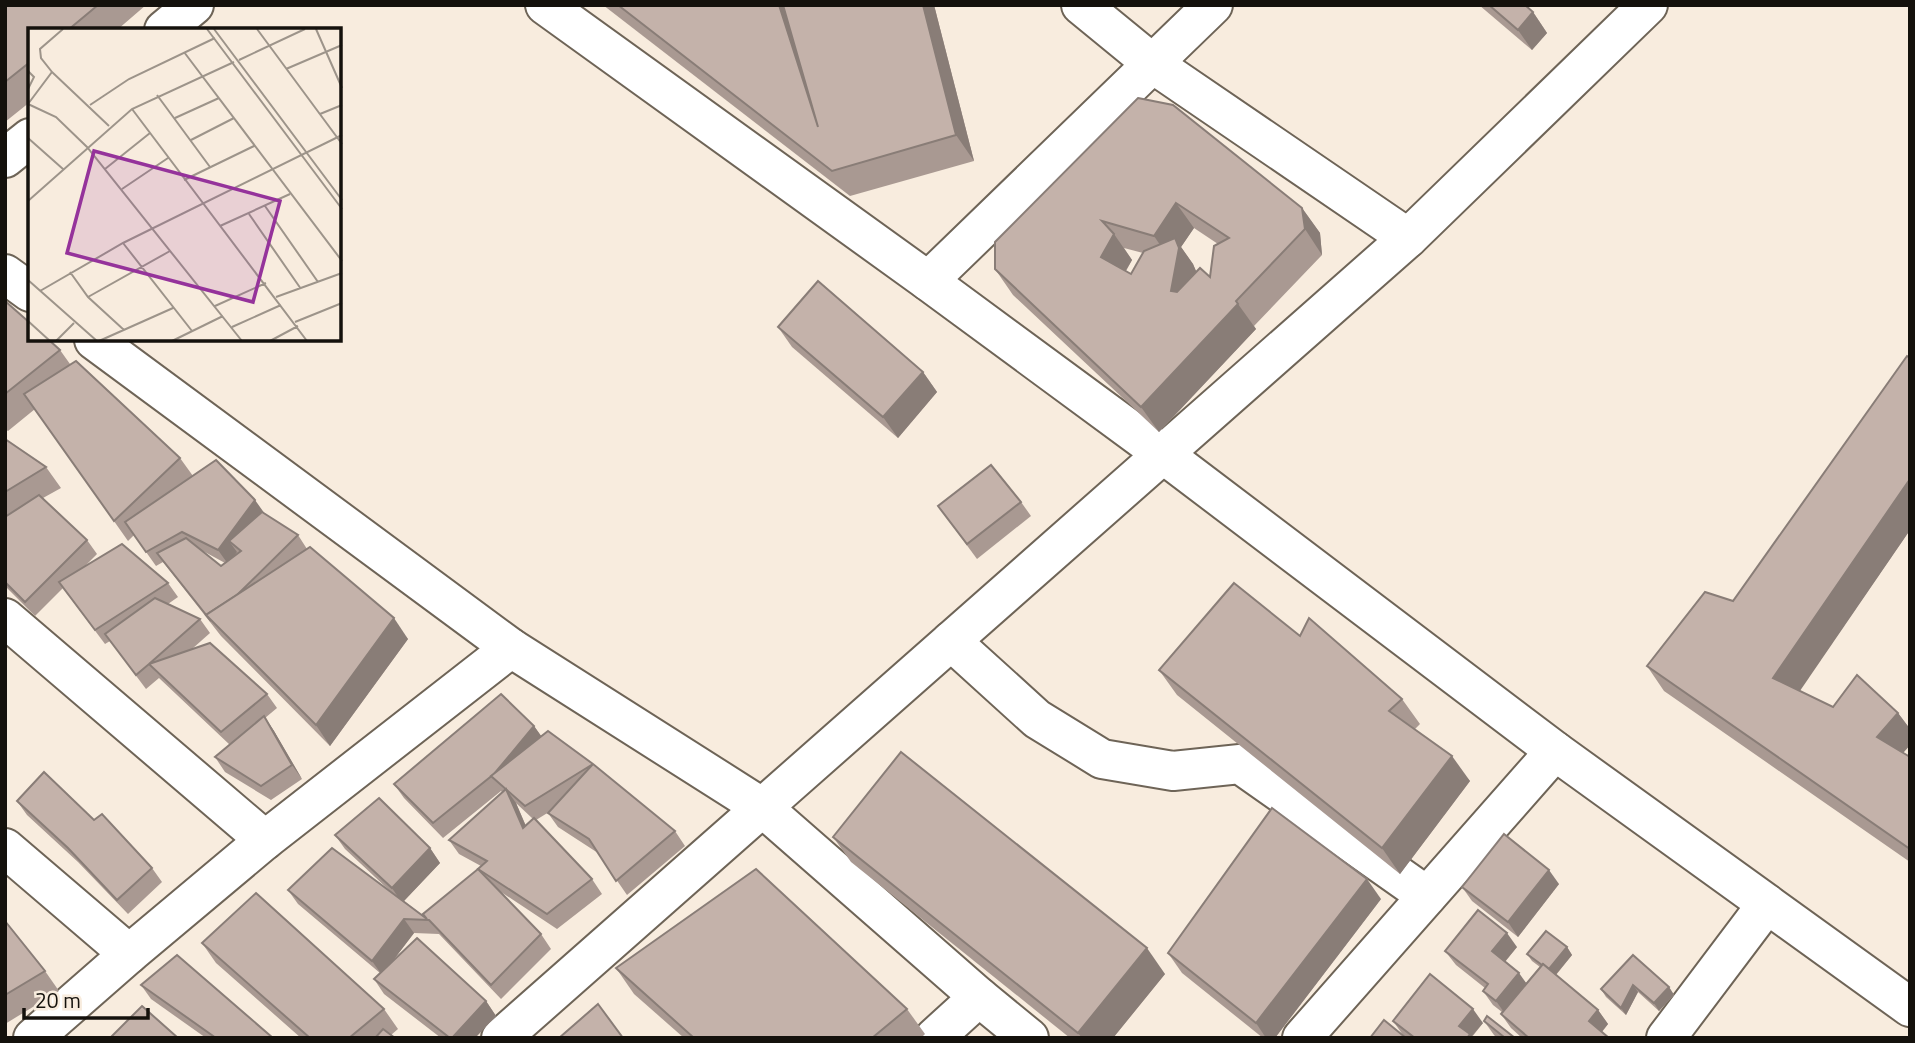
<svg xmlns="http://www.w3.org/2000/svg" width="1915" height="1043" font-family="'Titillium Web',sans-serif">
	<rect width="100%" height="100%" fill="#f8ecde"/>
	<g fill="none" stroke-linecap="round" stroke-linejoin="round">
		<g stroke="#6e6457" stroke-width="42">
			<g id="minor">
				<path d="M545,5L928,281L1163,454L1555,751L1910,1007"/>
				<path d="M1081,5L1153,64L1408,238"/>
				<path d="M164,30L194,5"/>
				<path d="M5,158L30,138"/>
				<path d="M5,274L30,292"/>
				<path d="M928,281L1213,5"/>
				<path d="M94,340L511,648L763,808L979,997L1029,1038"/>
				<path d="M5,618L265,840"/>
				<path d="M951,641L1037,719L1102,759L1173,771L1240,764L1427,896"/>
				<path d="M5,848L129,954"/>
				<path d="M33,1038L129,954L265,840L511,648"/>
				<path d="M501,1038L1408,238L1648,5"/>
				<path d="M934,1038L979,997"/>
				<path d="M1302,1038L1555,751"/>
				<path d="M1666,1038L1767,904"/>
			</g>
		</g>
		<use href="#minor" stroke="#fff" stroke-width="38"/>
	</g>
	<g fill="#a99992" fill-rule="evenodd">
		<path d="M5,5H146L117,30H30V102L5,122Z"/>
		<path d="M603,5H934L974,161L850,196Z"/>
		<path d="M1479,5H1525L1533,12L1547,33L1532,50Z"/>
		<path d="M1138,98L1302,208L1320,233L1322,255L1254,326L1256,329L1159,432L1013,295L995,269ZM1194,228L1218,244L1210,277L1196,272L1193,264L1181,247ZM1124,248L1143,253L1131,274L1126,271L1132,260Z"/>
		<path d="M5,301L60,350L70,364L180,458L193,476L264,513L298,535L307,549L408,639L330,746L221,636L163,562L156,566L134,535L128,541L35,409L8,431L5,429ZM203,551L225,563L221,566Z"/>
		<path d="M778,327L923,372L937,392L898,438L792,347Z"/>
		<path d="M1910,358V530L1799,691L1833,707L1898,713L1910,729V745L1903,753L1910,757V862L1664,691L1647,666L1733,601Z"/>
		<path d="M5,439L46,467L61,488L43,498L87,540L97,554L84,567L168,583L178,597L168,604L200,619L210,633L192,649L267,694L277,708L265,718L274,731L302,779L271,800L225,772L215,757L230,745L159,678L146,689L110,641L105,644L63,588L35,616L5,586Z"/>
		<path d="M1021,502L1031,516L977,559L938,506Z"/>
		<path d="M1300,636L1402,699L1420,724L1415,729L1470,781L1400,874L1177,695L1159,670Z"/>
		<path d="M534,726L541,736L548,731L675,831L685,846L627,895L598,853L558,827L548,813L549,812L536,820L592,879L602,894L557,929L498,890L541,934L551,949L501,999L439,934L414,933L395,958L486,1001L496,1016L475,1038H441L384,994L374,979L380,973L298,904L288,890L390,891L345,849L335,835L430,848L440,863L404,901L427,919L481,866L459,854L449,840L502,792L501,791L443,838L404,798L394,784ZM516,803L533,819L526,826Z"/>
		<path d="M17,801L152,868L162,882L128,914L78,862L27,815Z"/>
		<path d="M833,837L1165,974L1113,1038H1070L851,862Z"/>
		<path d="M1559,884L1518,937L1472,901L1462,887Z"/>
		<path d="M1381,899L1275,1038H1263L1182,973L1168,953Z"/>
		<path d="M5,921L45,971L59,991L5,1024Z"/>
		<path d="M202,943L384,1009L398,1029L391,1035L395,1038H301L216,963Z"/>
		<path d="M1517,947L1505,962L1526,983L1540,967L1532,961L1527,954L1567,947L1572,955L1556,975L1598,1010L1608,1024L1602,1032L1609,1038H1522L1511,1028L1501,1014L1502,1012L1493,1005L1483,991L1485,988L1456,965L1445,951Z"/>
		<path d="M1633,955L1669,987L1674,995L1659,1011L1638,992L1626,1015L1606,997L1601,989Z"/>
		<path d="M616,968L907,1009L925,1034L921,1038H684L634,994Z"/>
		<path d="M141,985L273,1038H206L151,999Z"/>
		<path d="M1393,1021L1483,1023L1472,1037V1038H1407L1403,1035Z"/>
		<path d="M1484,1021L1515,1038H1497L1494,1035Z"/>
	</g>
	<g fill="#897d77">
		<path d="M779,5H789L818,127Z"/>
		<path d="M923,5H934L974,161L956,135Z"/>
		<path d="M1533,12L1547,33L1532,50L1518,30Z"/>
		<path d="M1176,203L1194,228L1181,247L1193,264L1197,273L1189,316L1171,291V261L1154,236Z"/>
		<path d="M1302,208L1320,233L1322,255L1305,229Z"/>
		<path d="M1114,234L1132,260L1119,282L1101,257Z"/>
		<path d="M1238,304L1256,329L1159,432L1141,407Z"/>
		<path d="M923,372L937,392L898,438L883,417Z"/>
		<path d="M1910,479V530L1791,704L1773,678Z"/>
		<path d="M255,500L265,514L229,541L237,552L228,564L218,550Z"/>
		<path d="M394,618L408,639L330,746L316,725Z"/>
		<path d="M1898,713L1910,729V745L1895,762L1877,737Z"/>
		<path d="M264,716L274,731L302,779L292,765Z"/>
		<path d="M534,726L544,740L494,774Z"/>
		<path d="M1452,756L1470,781L1400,874L1382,848Z"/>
		<path d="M506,789L516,803L533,843L523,828Z"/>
		<path d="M430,848L440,863L402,903L392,888Z"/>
		<path d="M1549,870L1559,884L1518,937L1508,922Z"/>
		<path d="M1367,879L1381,899L1275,1038H1266L1256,1023Z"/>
		<path d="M404,919L414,933L382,975L372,961Z"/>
		<path d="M1507,933L1517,947L1502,965L1492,951Z"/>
		<path d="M1567,947L1572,955L1553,978L1548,970Z"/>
		<path d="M1147,948L1165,974L1113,1038H1082L1078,1033Z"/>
		<path d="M1519,973L1529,987L1506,1015L1496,1001Z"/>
		<path d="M1633,985L1638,992L1626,1015L1621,1008Z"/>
		<path d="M1669,987L1674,995L1659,1011L1654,1003Z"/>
		<path d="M486,1001L496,1016L475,1038H452Z"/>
		<path d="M1473,1009L1483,1023L1471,1037L1472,1038H1467L1459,1026Z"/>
		<path d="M1598,1010L1608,1024L1599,1035L1589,1021Z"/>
	</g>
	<g fill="#c4b2aa" stroke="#897d77" stroke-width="2" fill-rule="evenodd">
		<path d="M5,5H98L68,30H30V62L5,82Z"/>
		<path d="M618,5H779L818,127L783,5H923L956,135L832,171Z"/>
		<path d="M1489,5H1525L1533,12L1518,30Z"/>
		<path d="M1138,98L1173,105L1302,208L1305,229L1236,301L1238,304L1141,407L995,269V242ZM1176,203L1229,238L1214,246L1210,277L1200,268L1177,292L1171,291L1179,248L1175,238L1144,251L1131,274L1101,257L1114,234L1102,221L1154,236Z"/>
		<path d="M818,281L923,372L883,417L778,327Z"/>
		<path d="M5,301L30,323V340H49L60,350L5,394Z"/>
		<path d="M1907,356L1910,358V479L1773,678L1833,707L1857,675L1898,713L1877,737L1910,757V849L1647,666L1705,592L1733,601Z"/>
		<path d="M76,361L180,458L114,521L24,394Z"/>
		<path d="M5,439L46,467L5,492Z"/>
		<path d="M216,460L255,500L218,550L182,532L146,552L125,522Z"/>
		<path d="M991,465L1021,502L967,544L938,506Z"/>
		<path d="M39,495L87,540L25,602L5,582V517Z"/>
		<path d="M262,512L298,535L237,595L206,615L211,621L157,553L186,538L221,566L241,551L229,541Z"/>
		<path d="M122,544L168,583L95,630L59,582Z"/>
		<path d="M310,547L394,618L316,725L206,615Z"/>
		<path d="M1234,583L1300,636L1309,618L1402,699L1389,711L1452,756L1382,848L1159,670Z"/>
		<path d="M155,598L200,619L149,664L210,643L267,694L221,732L149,664L136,675L105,634Z"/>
		<path d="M501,694L534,726L494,774L433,823L394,784Z"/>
		<path d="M264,716L292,765L261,786L215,757Z"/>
		<path d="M548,731L593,764L675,831L616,881L589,839L548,813L593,764L525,806L491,776Z"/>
		<path d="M901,752L1147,948L1078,1033L833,837Z"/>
		<path d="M44,772L94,820L102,814L152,868L117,900L68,848L17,801Z"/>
		<path d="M506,789L523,828L534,818L592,879L547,914L478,869L487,861L449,840Z"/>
		<path d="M379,798L430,848L392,888L335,835Z"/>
		<path d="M1272,808L1367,879L1256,1023L1168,953Z"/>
		<path d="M1504,834L1549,870L1508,922L1462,887Z"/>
		<path d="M332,848L427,919L423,914L478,869L541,934L491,985L429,920L404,919L372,961L288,890Z"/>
		<path d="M756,869L907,1009L872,1038H694L616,968Z"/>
		<path d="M256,893L384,1009L349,1038H310L202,943Z"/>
		<path d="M1478,910L1507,933L1492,951L1519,973L1496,1001L1483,991L1488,984L1445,951Z"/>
		<path d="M5,921L45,971L5,995Z"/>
		<path d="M1546,931L1567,947L1549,969L1543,964L1542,965L1527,954Z"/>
		<path d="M417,938L486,1001L452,1038H450L374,979Z"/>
		<path d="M177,955L273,1038H216L141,985Z"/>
		<path d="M1633,955L1669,987L1654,1003L1633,985L1621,1008L1601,989Z"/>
		<path d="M1543,964L1598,1010L1589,1021L1609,1038H1529L1501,1014Z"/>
		<path d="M1430,974L1473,1009L1459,1026L1470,1034L1467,1038H1415L1393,1021Z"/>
		<path d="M598,1004L623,1038H559Z"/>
		<path d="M142,1006L178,1038H110Z"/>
		<path d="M1487,1016L1515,1038H1503L1504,1037L1484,1021Z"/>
		<path d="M1384,1020L1406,1038H1370Z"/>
		<path d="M383,1029L395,1038H375Z"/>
	</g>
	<g transform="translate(28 28)">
		<rect width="313" height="313" fill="#f8ecde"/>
		<path fill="none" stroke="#9d948a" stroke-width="2" d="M179,1L314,181M186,1L314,172M229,1L314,116M288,1L314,60M156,24L314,233M211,32L277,1M258,41L314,17M0,43L6,49L0,61M24,44L13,30L12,21L35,1M129,67L182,139M0,76L28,89L59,119L214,313M0,76L24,44L81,98M62,77L101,51L187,10M104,81L279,313M292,86L314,77M147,90L191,70M0,110L35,141M163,112L206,90M77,141L122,105M156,152L226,118M94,161L140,130M0,173L104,81L206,34M237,178L290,254M221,186L273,261M192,198L262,166M95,215L164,303M42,244L60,269L96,302M0,252L69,313M12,263L95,215L314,107M60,269L142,223M248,269L314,245M187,278L238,255M0,293L22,313M267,294L314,275M204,299L253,277M28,313L46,295M71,313L145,280M144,313L195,288M242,313L270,298"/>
		<path fill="#95339b" fill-opacity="0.15" stroke="#95339b" stroke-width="3.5" d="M66,123L252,173L225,274L39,225Z"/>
		<rect width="313" height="313" fill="none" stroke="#14110c" stroke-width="3.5"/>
	</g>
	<rect width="1915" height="1043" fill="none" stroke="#14110c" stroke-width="14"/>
	<path d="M24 1008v10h124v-10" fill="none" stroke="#14110c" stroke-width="3.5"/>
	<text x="35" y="1008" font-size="21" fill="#14110c" stroke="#f8ecde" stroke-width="5" paint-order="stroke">20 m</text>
</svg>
